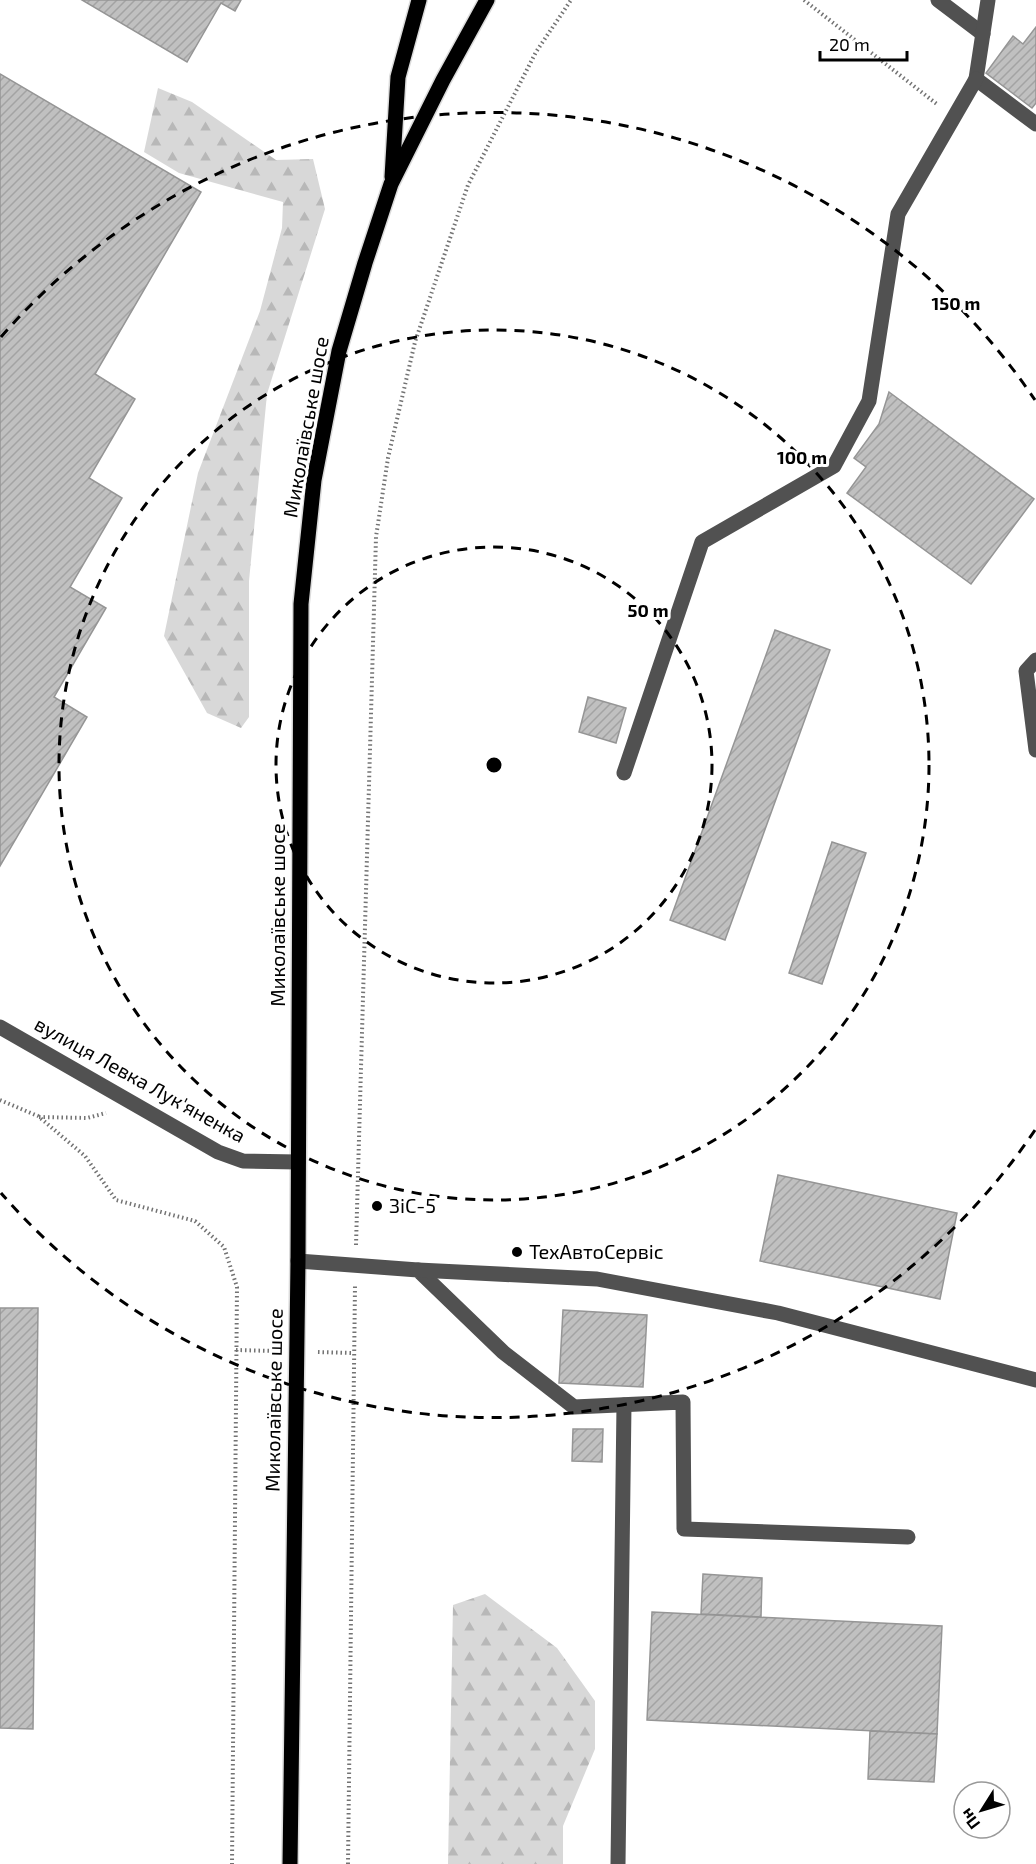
<svg xmlns="http://www.w3.org/2000/svg" width="1036" height="1864" font-family="'Exo 2',sans-serif">
	<defs>
		<pattern id="forest-firs" width="22" height="20" patternUnits="userSpaceOnUse" patternTransform="scale(1.5)"><rect width="22" height="20" fill="#d8d8d8"/><path d="M5 1l3.5 6h-7zM16 11l3.5 6h-7z" fill="#b8b8b8"/></pattern>
		<pattern id="building-hatch" width="6" height="6" patternUnits="userSpaceOnUse" patternTransform="scale(1.5)"><rect width="6" height="6" fill="#c0c0c0"/><path d="M-1 1l2-2M0 6l6-6M5 7l2-2" fill="none" stroke="#a3a3a3"/></pattern>
	</defs>
	<rect width="100%" height="100%" fill="#fff"/>
	<g fill="url(#forest-firs)">
		<path d="M158,88L192,102L276,160L313,159L325,209L267,394L249,581V717L241,728L207,713L164,636L198,473L260,311L282,228L283,202L179,173L144,152Z"/>
		<path d="M485,1594L557,1648L595,1701V1749L563,1826V1864H448L453,1605Z"/>
	</g>
	<g fill="url(#building-hatch)" stroke="#959595" stroke-width="1.5">
		<path d="M82,0H241L235,11L221,3L187,62Z"/>
		<path d="M1036,27V103L1032,108L986,73L1013,36L1023,44Z"/>
		<path d="M0,74L201,192L95,374L135,399L89,478L122,498L70,587L106,608L54,697L87,717L0,866Z"/>
		<path d="M889,392L1034,499L971,584L847,493L866,467L854,458L879,424Z"/>
		<path d="M775,630L830,650L725,940L670,920Z"/>
		<path d="M588,697L626,708L616,743L579,732Z"/>
		<path d="M832,842L866,853L822,984L789,973Z"/>
		<path d="M778,1175L957,1213L940,1299L760,1261Z"/>
		<path d="M0,1308H38L33,1729L0,1728Z"/>
		<path d="M563,1310L647,1315L643,1387L559,1383Z"/>
		<path d="M573,1429H603L602,1462L572,1461Z"/>
		<path d="M703,1574L762,1578L761,1617L701,1614Z"/>
		<path d="M652,1612L942,1626L937,1734L647,1720Z"/>
		<path d="M870,1731L937,1734L934,1782L868,1779Z"/>
	</g>
	<g fill="none" stroke-linecap="round" stroke-linejoin="round">
		<g stroke="#dbdbdb" stroke-width="18">
			<g id="major">
				<path d="M392,177L398,77L419,0"/>
				<path d="M290,1864L298,1261L301,604L314,480L339,351L365,263L391,184L443,80L487,0"/>
			</g>
		</g>
		<g stroke="#737373" stroke-width="4" stroke-dasharray="1.5 3" stroke-linecap="butt">
			<path d="M804,0L938,105"/>
			<path d="M0,1100L38,1116L85,1156L116,1200L195,1221L224,1247L237,1287L232,1864"/>
			<path d="M39,1117L87,1118L106,1113"/>
			<path d="M356,1245L376,537L388,458L415,342L468,185L536,52L571,0"/>
			<path d="M236,1350L274,1351"/>
			<path d="M318,1352L353,1353"/>
			<path d="M348,1864L355,1286"/>
		</g>
		<g stroke="#515151" stroke-width="15">
			<path d="M938,0L983,34"/>
			<path d="M988,0L976,79L1036,124"/>
			<path d="M1036,660L1026,671L1036,750"/>
			<path d="M624,773L702,542L834,466L869,401L898,214L976,79"/>
			<path d="M0,1027L218,1152L243,1161L298,1162"/>
			<path d="M298,1261L418,1270L503,1352L574,1407L683,1402L684,1529L908,1537"/>
			<path d="M418,1270L597,1279L778,1313L1036,1380"/>
			<path d="M618,1864L624,1405"/>
		</g>
		<use href="#major" stroke="#000" stroke-width="15"/>
	</g>
	<g fill="none" stroke="#000" stroke-width="3" stroke-dasharray="10 8">
		<circle cx="494" cy="765" r="218"/>
		<circle cx="494" cy="765" r="435"/>
		<path d="M1035 1130A653 653 0 0 1 1 1193M1 337A653 653 0 0 1 1035 400"/>
	</g>
	<g fill="#000" stroke="#fff" stroke-width="2">
		<circle cx="377" cy="1206" r="6"/>
		<circle cx="517" cy="1252" r="6"/>
	</g>
	<g text-anchor="middle" stroke-width="6" stroke-linejoin="round" paint-order="stroke">
		<g font-size="20" fill="#000" stroke="#fff">
			<text transform="translate(306 427) rotate(-80)" y="7">Миколаївське шосе</text>
			<text transform="translate(278 915) rotate(-90)" y="7">Миколаївське шосе</text>
			<text transform="translate(140 1080) rotate(29)" y="7">вулиця Левка Лук'яненка</text>
			<text transform="translate(274 1400) rotate(-89)" y="7">Миколаївське шосе</text>
		</g>
		<g font-size="20" fill="#000" stroke="#fff" text-anchor="start">
			<text x="389" y="1213">ЗіС-5</text>
			<text x="529" y="1259">ТехАвтоСервіс</text>
		</g>
	</g>
	<circle cx="494" cy="765" r="9" fill="#000" stroke="#fff" stroke-width="3"/>
	<g font-size="18" text-anchor="middle" font-weight="bold" fill="#000" stroke="#fff" stroke-width="6" stroke-linejoin="round" paint-order="stroke">
		<text x="956" y="310">150 m</text>
		<text x="802" y="464">100 m</text>
		<text x="648" y="617">50 m</text>
	</g>
	<g transform="translate(982 1810) rotate(233)"><circle r="28" fill="#ffffff" stroke="#999999" stroke-width="1.5"/>
	<path d="M0-4.5L10 22L0 15L-10 22Z" fill="#000000"/>
	<text y="-9" font-size="16" font-weight="bold" text-anchor="middle" fill="#000000">Пн</text>
	</g>
	<path d="M820 51v9h87v-9" fill="none" stroke="#000000" stroke-width="3"/>
	<text x="829" y="51" font-size="18" fill="#000000" stroke="#ffffff" stroke-width="4.5" paint-order="stroke">20 m</text>
</svg>
